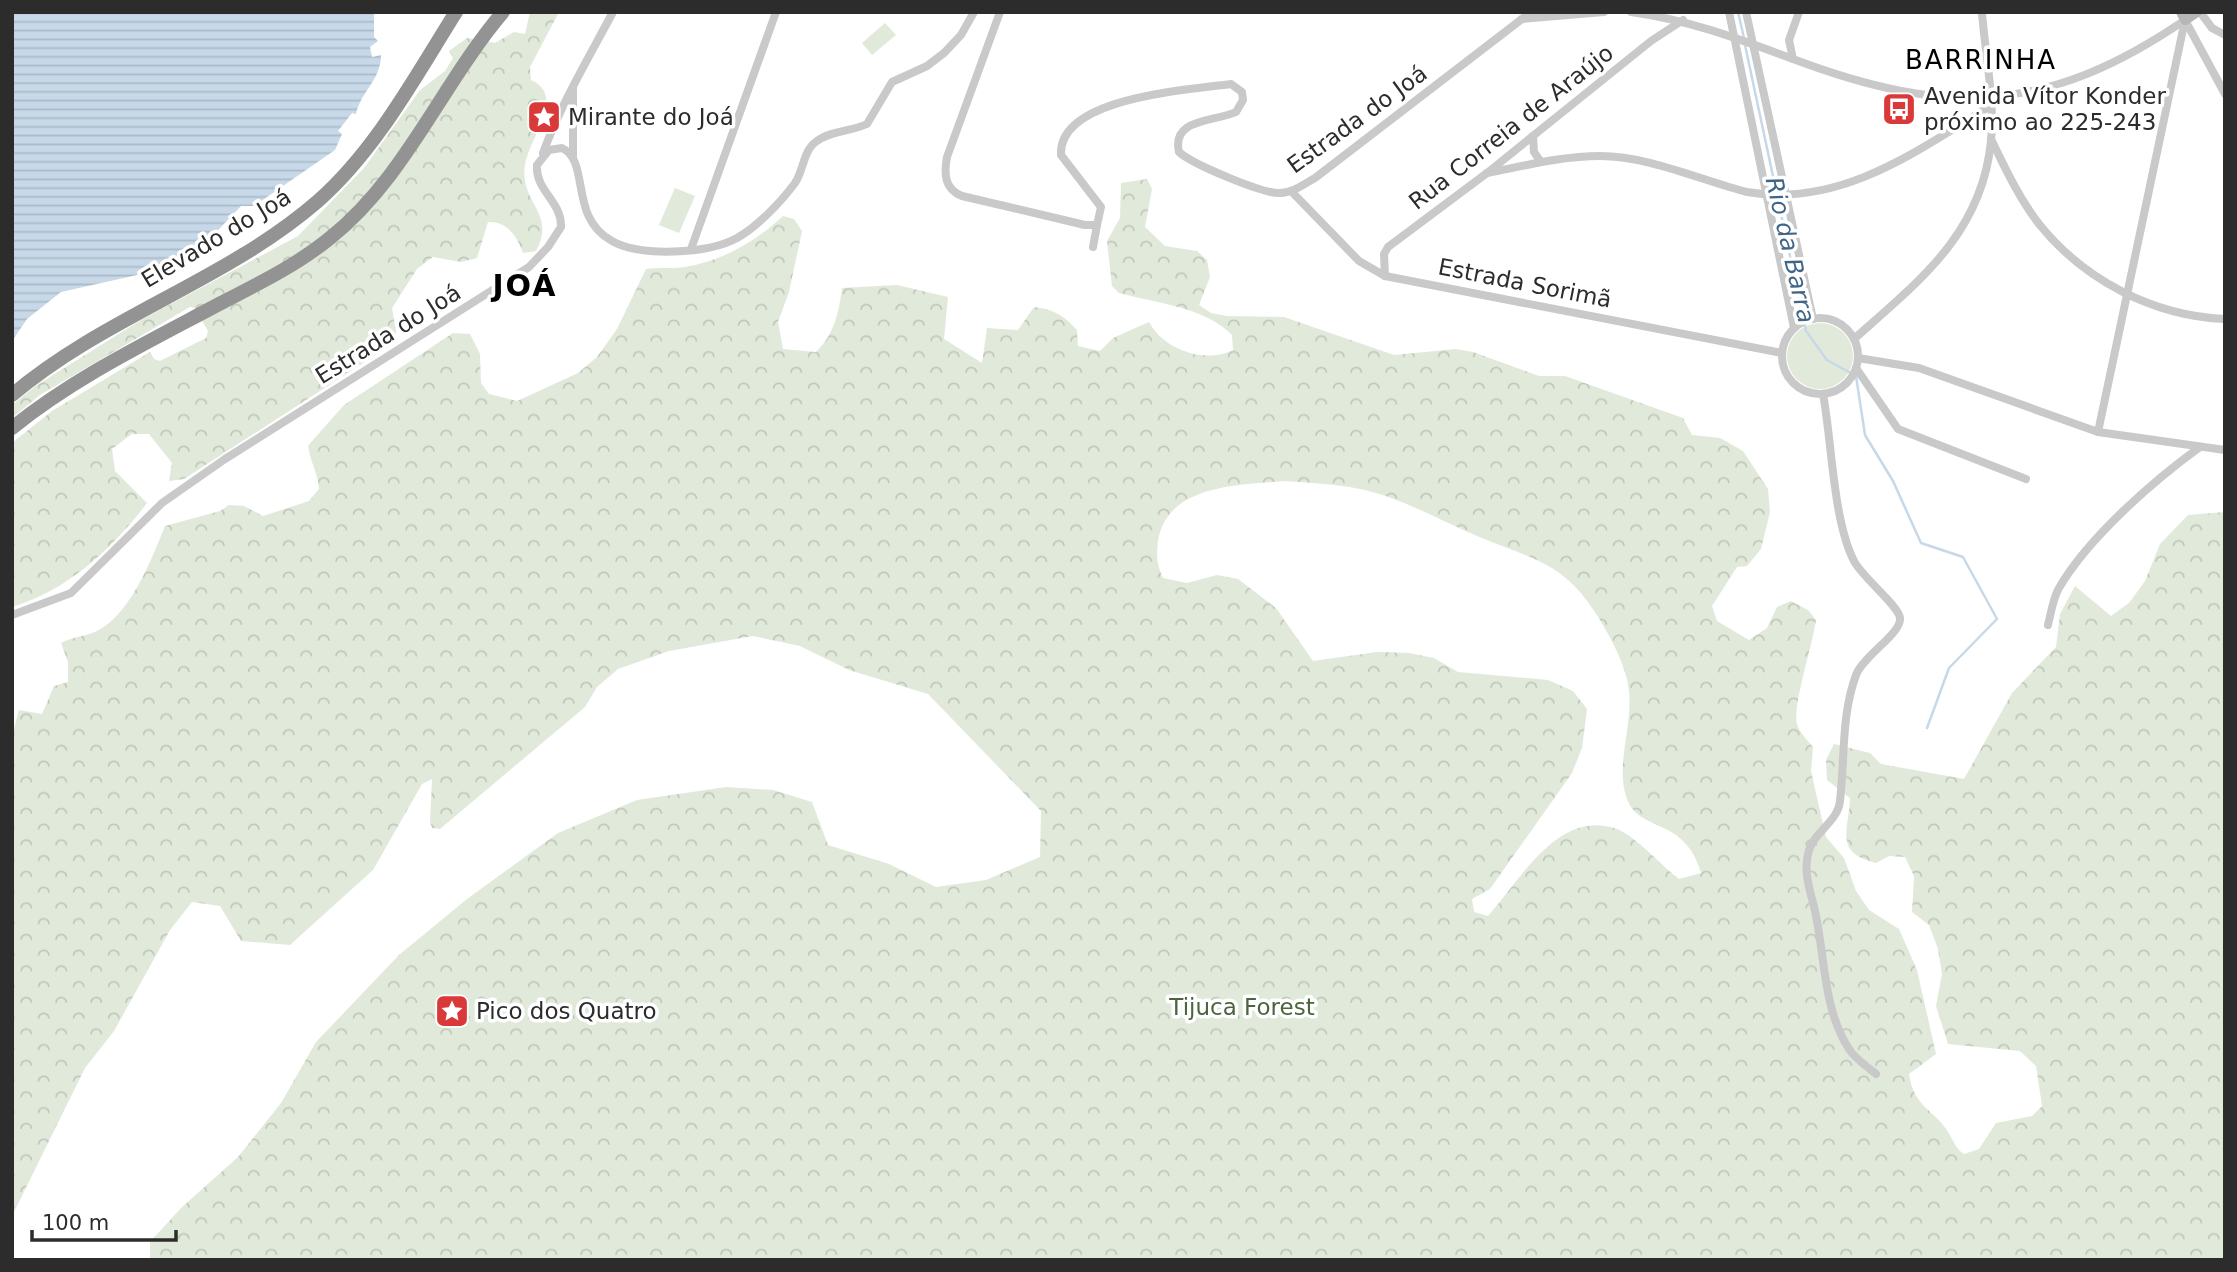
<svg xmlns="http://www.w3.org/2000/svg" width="2237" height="1272" font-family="'DejaVu Sans',sans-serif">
	<defs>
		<pattern id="forest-crowns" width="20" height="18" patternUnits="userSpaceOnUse" patternTransform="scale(1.75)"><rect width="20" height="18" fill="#e0e9da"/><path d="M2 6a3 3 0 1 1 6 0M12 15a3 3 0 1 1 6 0" fill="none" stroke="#c0c8bb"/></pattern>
		<pattern id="water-rules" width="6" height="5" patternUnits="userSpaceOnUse" patternTransform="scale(1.75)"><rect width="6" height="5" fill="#c7d8e8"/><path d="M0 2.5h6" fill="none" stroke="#abbac7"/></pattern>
	</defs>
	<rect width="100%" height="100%" fill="#fff"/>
	<g fill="url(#forest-crowns)" fill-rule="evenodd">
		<path d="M530,12H559L530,67L531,80C567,96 529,138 525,165C519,203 557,213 536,251L523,253C517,237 508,221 488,222L477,258L461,262L433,257L417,269L392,308L396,331L394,343L184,479L169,481L172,463L149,434H132L112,449L115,471L147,503C113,548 67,591 12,607V443L52,411L150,352L154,359L160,361L206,338L208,331L195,308L190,307L40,395L12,418V405L37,385L141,320L298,236L364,168L420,90L445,71L453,58L449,51L467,38L495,43L514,32L525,34Z"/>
		<path d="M1147,179L1152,189L1145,227L1165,246L1197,251L1207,260L1210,277L1199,305L1211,313L1227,316L1284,317L1394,355L1456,349L1473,352L1539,376H1565L1683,418L1692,435L1720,438L1743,451L1768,489L1770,512L1761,549L1747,566L1737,567L1712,606L1717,621L1749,640L1767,628L1777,607L1791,601L1808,610L1816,620C1813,643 1792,708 1797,724C1799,732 1808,741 1813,747L1811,771L1826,837L1844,858L1856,891L1869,910L1899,929L1917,970L1936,1054L1909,1074C1914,1108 1934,1109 1948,1132C1954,1141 1955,1148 1964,1154L1979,1149L1996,1123L2032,1116L2042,1106L2036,1066L2020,1051L1948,1044L1936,1006L1942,974L1938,949L1929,925L1912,912L1914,876L1905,857L1889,856L1876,863C1833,852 1849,831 1850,798L1827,780L1826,760L1834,744L1870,753L1881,764L1964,779L2012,693L2056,647L2060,614L2075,586L2111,616L2129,603L2145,581L2160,544L2188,515L2225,512V1260H150V1242L181,1208L238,1157L281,1103L316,1042L399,955L467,899L558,833L637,800L726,787L773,790L812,802L828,845L889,864L936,887L986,880L1040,857L1041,811L928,694L849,670L800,646L753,636L669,651L618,669L597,687L585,707L440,829L432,828L430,822L432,779L422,784L373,870L290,945L241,941L220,906L192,902L170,930L114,1031L85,1068L12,1216V736L19,710L42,714L54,686L68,682V662L61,643C72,637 86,636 97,631C131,614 152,558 165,526L220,511L229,505L244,506L263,516L309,501L319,489C318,473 310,461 308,446L313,440L344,405L453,333L470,334L480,354L481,383L489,394L517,401L578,373L597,357L617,329L646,269C659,267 672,269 685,267C724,260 755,242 783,216L794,219L802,231L789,292L778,322L783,349L816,352C834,335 839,312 842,288L897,285L948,297L944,339L982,363L987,328L1018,330L1034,307C1054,309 1064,316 1077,330L1078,346L1100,351L1113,338L1149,322C1164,350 1205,364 1233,350L1232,335C1205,307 1155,303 1119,293L1112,286L1107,241L1120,218L1121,183ZM1286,481C1310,483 1336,484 1360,489C1400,497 1439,520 1477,536C1506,549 1544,558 1568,580C1591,599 1623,654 1628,684C1635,723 1614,765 1627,799C1639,833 1685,816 1701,873L1679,879C1662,866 1635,836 1617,829C1558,808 1520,881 1488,916L1474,912L1472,899L1490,889L1572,773L1582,748L1587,709L1573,691L1548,680L1458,672L1434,658L1409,653L1377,652L1313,661L1276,608L1238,579L1217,575L1187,583L1163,578C1157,564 1156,557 1158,541C1167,484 1240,485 1286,481Z"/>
	</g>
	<g fill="#e0e9da">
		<path d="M885,23L896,35L872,55L862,43Z"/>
		<path d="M675,188L695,196L679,233L659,225Z"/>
		<circle cx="1820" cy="356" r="33"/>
	</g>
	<path fill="url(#water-rules)" d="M12,12H374V37L378,41L370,47L372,57L381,55C381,80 361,91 356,114L352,113L338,131L342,134L335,150L254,206H241L204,245L173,267L61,292L27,319L12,341Z"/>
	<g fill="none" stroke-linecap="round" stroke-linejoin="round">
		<g stroke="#c7d8e8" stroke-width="2.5">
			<path d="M1738,12L1744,38"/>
			<path d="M1745,45L1806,331L1827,360L1856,376L1865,435L1893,481L1921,543L1963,557L1997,619L1949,668L1927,728"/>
		</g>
		<g stroke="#c9c9c9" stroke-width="8">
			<path d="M1000,12L947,157C944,173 944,189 962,196L1085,225H1097L1101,207L1061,155C1058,97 1189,90 1231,84L1242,92L1243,100L1236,112C1215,122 1171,118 1179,152C1192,164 1263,194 1280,193C1293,193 1304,184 1315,178L1531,12"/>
			<path d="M1631,12C1689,20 1739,39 1793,59C1947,117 2047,114 2185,20"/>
			<path d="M1729,12L1794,328"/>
			<path d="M1746,12L1813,319"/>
			<path d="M2200,12L2212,28L2225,35"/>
			<path d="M1522,19L1604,12"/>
			<path d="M2185,20L2225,94"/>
			<path d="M1793,59L1789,40L1799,12"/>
			<path d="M1533,136L1534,152L1541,162"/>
			<path d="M1991,139C2005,168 2019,198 2039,224C2084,280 2153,316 2225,319"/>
			<path d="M543,153C561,104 588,59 613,12"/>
			<path d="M573,156V89"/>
			<path d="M1487,173C1524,166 1562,156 1600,156C1649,156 1700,180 1747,192C1839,208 1916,152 1990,106"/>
			<path d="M1291,191L1359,261L1385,276L1782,353"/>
			<path d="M1093,247L1097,225"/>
			<path d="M691,249L776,12"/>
			<path d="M1385,276L1384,254L1388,247L1487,173L1651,41L1683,20"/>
			<circle cx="1820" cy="356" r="38"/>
			<path d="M1854,339C1918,282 1982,234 1991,141C1995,100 1985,54 1982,12"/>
			<path d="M1858,358L1919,368L2098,432L2225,450"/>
			<path d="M1856,368L1898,429L2026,479"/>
			<path d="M1823,394C1832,442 1833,520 1854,561C1862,577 1899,606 1900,618C1902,633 1863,656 1856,675C1841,716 1845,758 1840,801C1838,822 1812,833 1808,854C1803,877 1812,894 1816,916C1825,960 1824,1011 1849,1049C1855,1059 1868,1067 1876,1074"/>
			<path d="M2098,432L2185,20"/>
			<path d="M12,615L71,593L162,503L225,459L529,267L548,247L561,227C562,201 535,191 537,165L549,150L562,148C591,162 568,217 612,241C640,257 708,254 737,238C757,227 781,202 795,183C804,170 803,150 817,141C830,131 852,131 867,124L892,82L927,66L944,53L961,35L974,12"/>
			<path d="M2048,625C2051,613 2053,598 2059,588C2088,538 2153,481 2200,447"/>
		</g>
		<path stroke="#b6b6b6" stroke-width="10" d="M2181,12L2185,20L2197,12"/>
		<g stroke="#939393" stroke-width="14">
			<path d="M12,395C105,316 226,281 318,201C376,150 415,77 456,12"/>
			<path d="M12,428C75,377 150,341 221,303C258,284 297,265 330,238C406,177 441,85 503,12"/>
		</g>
	</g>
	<defs>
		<g id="bus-square" transform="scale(1.75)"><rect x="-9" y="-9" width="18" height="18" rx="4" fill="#d93938" stroke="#fff"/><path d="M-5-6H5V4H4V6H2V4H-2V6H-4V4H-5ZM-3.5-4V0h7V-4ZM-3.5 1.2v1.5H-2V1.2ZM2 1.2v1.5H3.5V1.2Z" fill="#fff"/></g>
		<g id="sight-square" transform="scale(1.75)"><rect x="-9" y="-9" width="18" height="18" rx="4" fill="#d93938" stroke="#fff"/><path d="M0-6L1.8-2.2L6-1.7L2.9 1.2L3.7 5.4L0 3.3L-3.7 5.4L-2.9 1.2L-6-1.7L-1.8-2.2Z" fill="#fff"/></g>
	</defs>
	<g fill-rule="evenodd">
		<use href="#bus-square" x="1899" y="109"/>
		<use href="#sight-square" x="544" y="117"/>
		<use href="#sight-square" x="452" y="1011"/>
	</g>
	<g text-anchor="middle" stroke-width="7" stroke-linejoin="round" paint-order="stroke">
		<g font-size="23" fill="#2c2c2c" stroke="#fff" text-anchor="start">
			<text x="1924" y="104">Avenida Vítor Konder<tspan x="1924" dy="26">próximo ao 225-243</tspan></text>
			<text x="568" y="125">Mirante do Joá</text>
			<text x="476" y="1019">Pico dos Quatro</text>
		</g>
		<g font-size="23" fill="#2c2c2c" stroke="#fff">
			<text transform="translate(1357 119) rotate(-36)" y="8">Estrada do Joá</text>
			<text transform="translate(1511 127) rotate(-38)" y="8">Rua Correia de Araújo</text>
			<text transform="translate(216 238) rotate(-31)" y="8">Elevado do Joá</text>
			<text transform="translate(1525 283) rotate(11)" y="8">Estrada Sorimã</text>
			<text transform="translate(388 334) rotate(-32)" y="8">Estrada do Joá</text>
		</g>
		<g font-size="23" fill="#4c643d" stroke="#fff">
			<text x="1242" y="1015">Tijuca Forest</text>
		</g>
		<g font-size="24" font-style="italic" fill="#406687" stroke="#fff">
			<text transform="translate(1790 250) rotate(77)" y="8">Rio da Barra</text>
		</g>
		<g font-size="26" letter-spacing="2" fill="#000" stroke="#fff">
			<text x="1981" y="69">BARRINHA</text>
		</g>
		<g font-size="30" font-weight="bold" letter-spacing="2" fill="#000" stroke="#fff">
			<text x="525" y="296">JOÁ</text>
		</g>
	</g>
	<rect width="2237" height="1272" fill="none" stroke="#2c2c2c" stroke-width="28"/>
	<path d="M32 1230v10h144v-10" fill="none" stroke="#2c2c2c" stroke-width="3.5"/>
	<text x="42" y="1230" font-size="21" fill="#2c2c2c" stroke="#ffffff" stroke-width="5" paint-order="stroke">100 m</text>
</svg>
